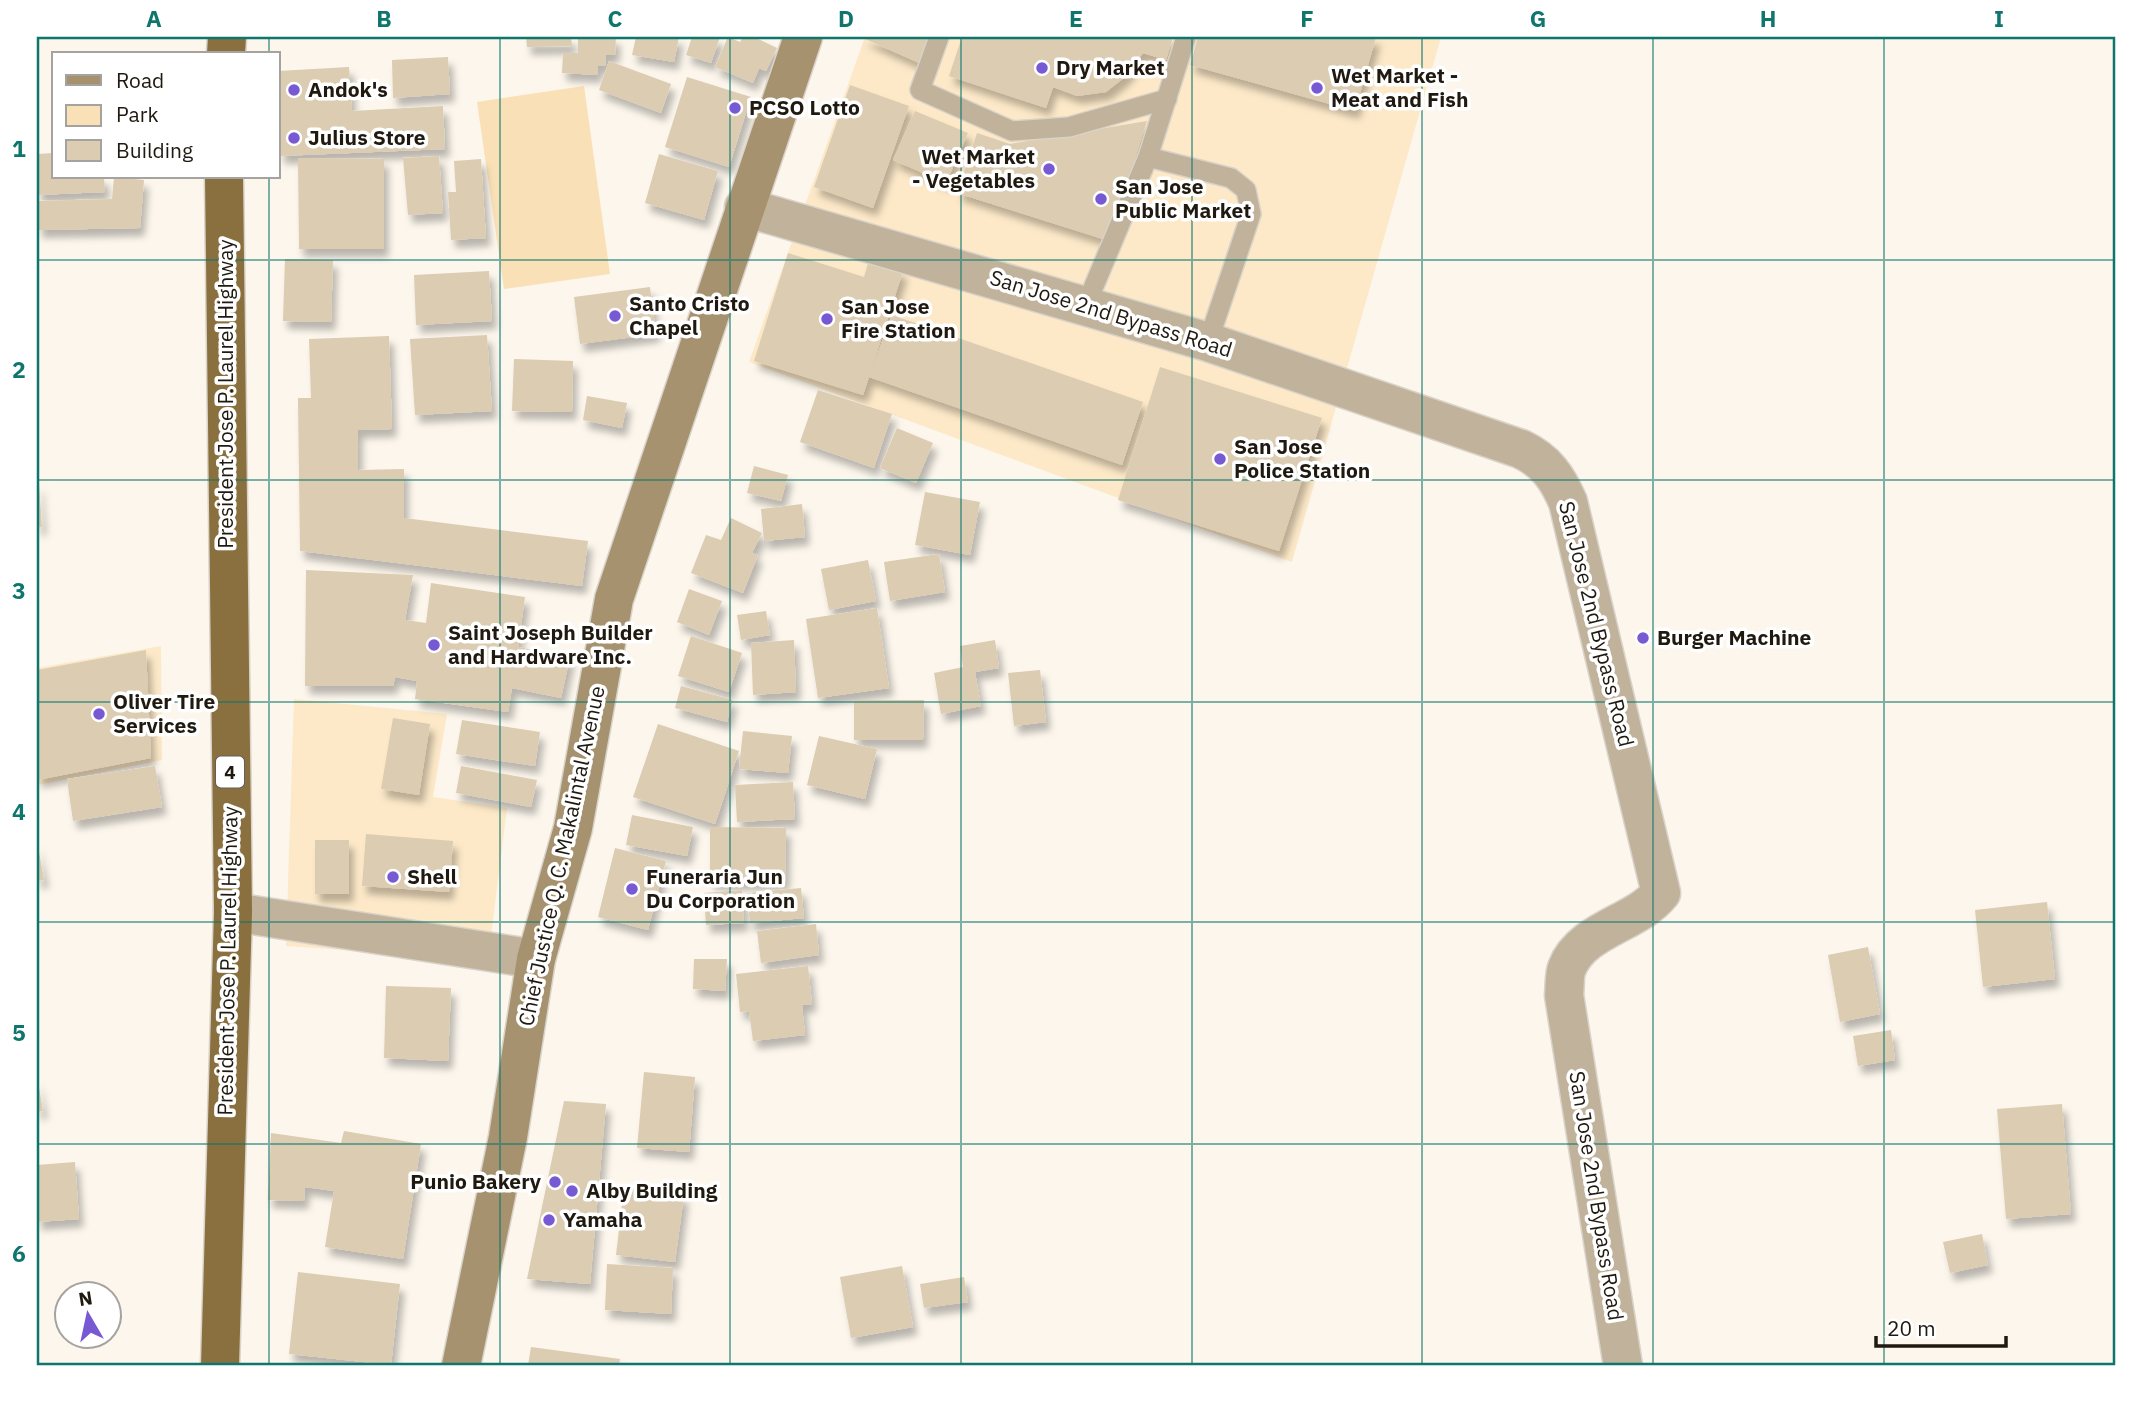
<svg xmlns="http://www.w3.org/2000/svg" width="2153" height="1403" font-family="'IBM Plex Sans',sans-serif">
	<defs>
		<filter id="shadow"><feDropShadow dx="4.5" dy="8" stdDeviation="3.5" flood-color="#0004"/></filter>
	</defs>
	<rect width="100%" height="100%" fill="#fcf6ec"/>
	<g fill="#fde9c8">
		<path d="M865,37H1441L1292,562L749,362Z"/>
		<path d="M161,646L162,760L37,785V668Z"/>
		<path d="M294,699L447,714L433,797L507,808L488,960L286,946Z"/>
	</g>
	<path fill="#f9e0b6" d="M584,86L610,274L504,289L477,102Z"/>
	<g fill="#dbccb2" filter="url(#shadow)">
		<path d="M526,37H571L572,46L527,47Z"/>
		<path d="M578,37H616L615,55H606V66H597L598,75L562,73L563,53H578Z"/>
		<path d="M636,37H679L674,62L632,55Z"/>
		<path d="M692,37H720L711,63L686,55Z"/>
		<path d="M728,37L740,42L743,37H754L777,48L766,71L759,68L753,83L715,67Z"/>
		<path d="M861,37H930L919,63Z"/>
		<path d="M962,37H1173L1166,60L1143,53L1125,77L1106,92L1077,96L1053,87L1046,108L949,76Z"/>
		<path d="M1198,37H1376L1355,111L1190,65Z"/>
		<path d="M448,57L450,94L393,98L392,60Z"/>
		<path d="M609,61L671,84L661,113L599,90Z"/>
		<path d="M349,67L352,111L443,106L445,149L280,156L278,71Z"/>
		<path d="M687,77L751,97L729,167L665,147Z"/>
		<path d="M850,85L909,106L873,208L814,187Z"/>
		<path d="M915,111L968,133L946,183L893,160Z"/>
		<path d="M1147,121L1109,241L957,193L977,133L1010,144Z"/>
		<path d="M54,153V177H104L105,192L37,195V154Z"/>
		<path d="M659,154L718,171L704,220L645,203Z"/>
		<path d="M439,156L443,213L408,215L403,158Z"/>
		<path d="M298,158L384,159V249H299Z"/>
		<path d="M481,159L486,238L451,240L448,192H456L454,161Z"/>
		<path d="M114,177L144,180L140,228L38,230L37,201L112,199Z"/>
		<path d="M788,253L864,277L869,260L903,271L870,374L892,315L1143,402L1122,465L869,377L863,395L754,361Z"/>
		<path d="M285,259L333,260L331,322L283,321Z"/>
		<path d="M489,271L492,321L416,325L414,275Z"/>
		<path d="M650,287L656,334L580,344L574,297Z"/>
		<path d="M487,335L492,411L415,415L410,339Z"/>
		<path d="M389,336L392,429L358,430V470L404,469V518L588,541L582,586L300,551L298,398H311L309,339Z"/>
		<path d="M514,359L573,361L572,412L512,411Z"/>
		<path d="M1160,367L1322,418L1279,551L1118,500Z"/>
		<path d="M818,390L892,414L874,468L800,442Z"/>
		<path d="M587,396L627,403L622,428L583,420Z"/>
		<path d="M897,428L933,443L916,483L880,468Z"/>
		<path d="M754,466L788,475L781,501L747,493Z"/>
		<path d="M39,484L42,527L37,528V485Z"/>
		<path d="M925,492L980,502L970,555L915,545Z"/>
		<path d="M802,504L805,537L764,541L761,509Z"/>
		<path d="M731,518L762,533L752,553L758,555L743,593L691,573L706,535L721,540Z"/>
		<path d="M939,554L945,592L890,601L884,562Z"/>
		<path d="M868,560L876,601L829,610L821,569Z"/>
		<path d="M306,570L413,575L405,620L426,623L431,583L525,597L518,647L570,657L561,698L512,688L508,712L415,699L417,681L395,677L393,686H305Z"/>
		<path d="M689,589L722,601L709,635L677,622Z"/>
		<path d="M877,608L889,688L818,698L806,619Z"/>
		<path d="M766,611L770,635L741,640L737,615Z"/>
		<path d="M691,636L742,653L729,692L678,676Z"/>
		<path d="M794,640L796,692L753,695L751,643Z"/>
		<path d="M995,640L999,668L975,672L981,706L941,714L934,673L963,667L960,646Z"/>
		<path d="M146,650L151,758L37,780V670Z"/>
		<path d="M1040,670L1046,722L1014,726L1008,673Z"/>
		<path d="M681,686L733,700L727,722L675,708Z"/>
		<path d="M854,700H924L923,740H854Z"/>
		<path d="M393,718L430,724L419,795L381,789Z"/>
		<path d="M462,720L540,732L535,766L456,754Z"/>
		<path d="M658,724L739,751L715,824L633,797Z"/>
		<path d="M743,731L792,736L788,773L739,769Z"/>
		<path d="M819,736L877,749L865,799L807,785Z"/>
		<path d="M155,766L162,807L73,821L67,779Z"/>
		<path d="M461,766L537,780L531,807L456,793Z"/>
		<path d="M793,782L795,819L737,822L735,785Z"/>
		<path d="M632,815L693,827L687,856L626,845Z"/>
		<path d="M710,827L786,828L785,882H710Z"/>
		<path d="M366,834L453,841L449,892L362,886Z"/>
		<rect x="315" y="840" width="34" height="54"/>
		<path d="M37,841L44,880L37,881Z"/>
		<path d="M615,848L666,861L648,930L598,917Z"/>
		<path d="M801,888L804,918L750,923L747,893Z"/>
		<path d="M742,890L744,923L706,925L704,893Z"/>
		<path d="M2047,902L2055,979L1983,987L1975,910Z"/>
		<path d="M816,924L819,955L761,963L757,931Z"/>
		<path d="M1868,947L1880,1014L1840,1022L1828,955Z"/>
		<path d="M694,959H727L725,991L693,989Z"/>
		<path d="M808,966L812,1004L802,1005L805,1035L753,1041L749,1011L740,1012L736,974Z"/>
		<path d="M386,986L451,988L448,1061L384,1058Z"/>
		<path d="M1891,1030L1895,1060L1858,1066L1853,1036Z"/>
		<path d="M644,1072L695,1077L689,1152L637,1148Z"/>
		<path d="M37,1076L43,1111L37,1112Z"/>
		<path d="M564,1101L606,1104L590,1284L527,1279Z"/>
		<path d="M2062,1104L2071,1214L2006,1219L1997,1109Z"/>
		<path d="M344,1131L421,1144L403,1259L325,1247L334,1191L305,1187L304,1201L268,1200L271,1133L341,1143Z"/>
		<path d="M75,1162L79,1219L37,1222V1165Z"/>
		<path d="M624,1187L684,1195L675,1262L616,1255Z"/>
		<path d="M1982,1234L1988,1265L1950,1273L1943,1242Z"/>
		<path d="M607,1264L673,1268L671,1314L605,1310Z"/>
		<path d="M902,1266L913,1327L851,1338L840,1277Z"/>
		<path d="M298,1272L400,1284L391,1365L289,1354Z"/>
		<path d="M964,1277L968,1302L924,1308L920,1284Z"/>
		<path d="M531,1347L620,1359L619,1366H528Z"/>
	</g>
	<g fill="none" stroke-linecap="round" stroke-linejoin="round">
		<g stroke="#d9d3c9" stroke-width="22">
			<g id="service">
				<path d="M939,37L920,90L1012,131L1069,127L1167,99"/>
				<path d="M1148,157L1186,37"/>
				<path d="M1086,305L1148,157L1231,178L1246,190L1251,214L1208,342"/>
			</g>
		</g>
		<g stroke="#d9d3c9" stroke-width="41">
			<path id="minor" d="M233,912L536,959"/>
		</g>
		<g stroke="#d9d3c9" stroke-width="41">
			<path id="tertiary" d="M744,207L1208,342L1521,449C1546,461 1557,477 1568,502L1661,893C1636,924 1582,929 1567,968C1564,975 1565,987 1564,995L1623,1366"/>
		</g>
		<g stroke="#d9d3c9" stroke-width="41">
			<path id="secondary" d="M461,1366L508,1137L536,959L573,828L614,599L803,37"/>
		</g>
		<g stroke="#d9d3c9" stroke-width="41">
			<g id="trunk">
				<path d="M226,54L227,37"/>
				<path d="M220,1366L233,912L224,177"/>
			</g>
		</g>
		<use href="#service" stroke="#c1b39b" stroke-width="19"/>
		<use href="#minor" stroke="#c1b39b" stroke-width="38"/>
		<use href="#tertiary" stroke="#c1b39b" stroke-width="38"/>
		<use href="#secondary" stroke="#a6926e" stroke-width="38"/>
		<use href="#trunk" stroke="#8a703e" stroke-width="38"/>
	</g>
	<path fill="none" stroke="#0f766e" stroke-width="2" stroke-opacity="0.55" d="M269,37V54M500,37V1366M730,37V1366M961,37V1366M1192,37V1366M1422,37V1366M1653,37V1366M1884,37V1366M269,177V1366M37,260H2116M37,480H2116M37,702H2116M37,922H2116M37,1144H2116"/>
	<g fill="#7859d4" stroke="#fff" stroke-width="2.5">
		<circle cx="1042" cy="68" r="7"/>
		<circle cx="1317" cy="88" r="7"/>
		<circle cx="294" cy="90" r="7"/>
		<circle cx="735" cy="108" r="7"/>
		<circle cx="294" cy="138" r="7"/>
		<circle cx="1049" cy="169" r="7"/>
		<circle cx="1101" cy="199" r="7"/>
		<circle cx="615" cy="316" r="7"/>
		<circle cx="827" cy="319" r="7"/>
		<circle cx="1220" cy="459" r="7"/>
		<circle cx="1643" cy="638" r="7"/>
		<circle cx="434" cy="645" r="7"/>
		<circle cx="99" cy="714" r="7"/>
		<circle cx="393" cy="877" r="7"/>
		<circle cx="632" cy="889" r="7"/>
		<circle cx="555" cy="1182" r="7"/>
		<circle cx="572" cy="1191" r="7"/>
		<circle cx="549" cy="1220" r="7"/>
	</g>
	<g text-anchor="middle" stroke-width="7" stroke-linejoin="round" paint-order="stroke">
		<rect fill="#fff" stroke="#625e58" stroke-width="2" x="216" y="756.5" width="28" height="31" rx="5"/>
		<g font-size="19" font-weight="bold" fill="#1f1910">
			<text x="230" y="779">4</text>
		</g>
		<g font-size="21" font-weight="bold" fill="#1f1910" stroke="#fff" text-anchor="start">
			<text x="1056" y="75">Dry Market</text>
			<text x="1331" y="83">Wet Market -<tspan x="1331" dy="24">Meat and Fish</tspan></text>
			<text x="308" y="97">Andok's</text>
			<text x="749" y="115">PCSO Lotto</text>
			<text x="308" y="145">Julius Store</text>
			<text x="1035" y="164" text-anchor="end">Wet Market<tspan x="1035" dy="24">- Vegetables</tspan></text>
			<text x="1115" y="194">San Jose<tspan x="1115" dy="24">Public Market</tspan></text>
			<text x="629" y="311">Santo Cristo<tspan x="629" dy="24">Chapel</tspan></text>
			<text x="841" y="314">San Jose<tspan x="841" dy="24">Fire Station</tspan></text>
			<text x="1234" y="454">San Jose<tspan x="1234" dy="24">Police Station</tspan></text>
			<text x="448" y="640">Saint Joseph Builder<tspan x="448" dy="24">and Hardware Inc.</tspan></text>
			<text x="1657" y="645">Burger Machine</text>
			<text x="113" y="709">Oliver Tire<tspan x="113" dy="24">Services</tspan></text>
			<text x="407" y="884">Shell</text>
			<text x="646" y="884">Funeraria Jun<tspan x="646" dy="24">Du Corporation</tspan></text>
			<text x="541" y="1189" text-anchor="end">Punio Bakery</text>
			<text x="586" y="1198">Alby Building</text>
			<text x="563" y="1227">Yamaha</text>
		</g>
		<g font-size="21" fill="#1f1910" stroke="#fff">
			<text transform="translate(1111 314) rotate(17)" y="7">San Jose 2nd Bypass Road</text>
			<text transform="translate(226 394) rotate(-90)" y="7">President Jose P. Laurel Highway</text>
			<text transform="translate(1596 624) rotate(76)" y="7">San Jose 2nd Bypass Road</text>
			<text transform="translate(562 856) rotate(-78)" y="7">Chief Justice Q. C. Makalintal Avenue</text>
			<text transform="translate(228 961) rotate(-89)" y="7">President Jose P. Laurel Highway</text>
			<text transform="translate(1596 1196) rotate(81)" y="7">San Jose 2nd Bypass Road</text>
		</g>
	</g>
	<rect width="2153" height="1403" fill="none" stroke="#ffffff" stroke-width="77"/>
	<rect x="52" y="52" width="228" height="126" fill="#ffffff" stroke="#a5a39f" stroke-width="2"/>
	<rect x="66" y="75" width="35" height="10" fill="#a6926e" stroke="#a5a39f" stroke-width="2"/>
	<text x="116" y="88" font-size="21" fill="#1f1910">Road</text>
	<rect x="66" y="105" width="35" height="21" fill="#f9e0b6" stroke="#a5a39f" stroke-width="2"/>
	<text x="116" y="122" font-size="21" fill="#1f1910">Park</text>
	<rect x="66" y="140" width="35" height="21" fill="#dbccb2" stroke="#a5a39f" stroke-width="2"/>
	<text x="116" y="158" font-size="21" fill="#1f1910">Building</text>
	<g transform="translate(88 1315) rotate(351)"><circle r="33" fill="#ffffff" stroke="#a5a39f" stroke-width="2"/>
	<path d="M0-5L12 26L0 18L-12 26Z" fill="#7859d4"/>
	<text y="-10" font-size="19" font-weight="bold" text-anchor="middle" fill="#1f1910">N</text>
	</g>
	<path d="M1876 1336v10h130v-10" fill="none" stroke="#1f1910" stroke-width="3.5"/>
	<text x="1887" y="1336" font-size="21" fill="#1f1910" stroke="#ffffff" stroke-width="5" paint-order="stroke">20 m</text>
	<rect x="38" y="38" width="2076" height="1326" fill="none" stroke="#0f766e" stroke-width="2.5"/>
	<g font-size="23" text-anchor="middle" font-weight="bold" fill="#0f766e">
		<text x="154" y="27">A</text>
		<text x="384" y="27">B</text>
		<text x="615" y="27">C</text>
		<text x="846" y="27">D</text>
		<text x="1076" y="27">E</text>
		<text x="1307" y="27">F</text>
		<text x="1538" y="27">G</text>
		<text x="1768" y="27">H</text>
		<text x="1999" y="27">I</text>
		<text x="19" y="157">1</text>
		<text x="19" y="378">2</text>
		<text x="19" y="599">3</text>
		<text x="19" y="820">4</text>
		<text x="19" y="1041">5</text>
		<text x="19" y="1262">6</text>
	</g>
</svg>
